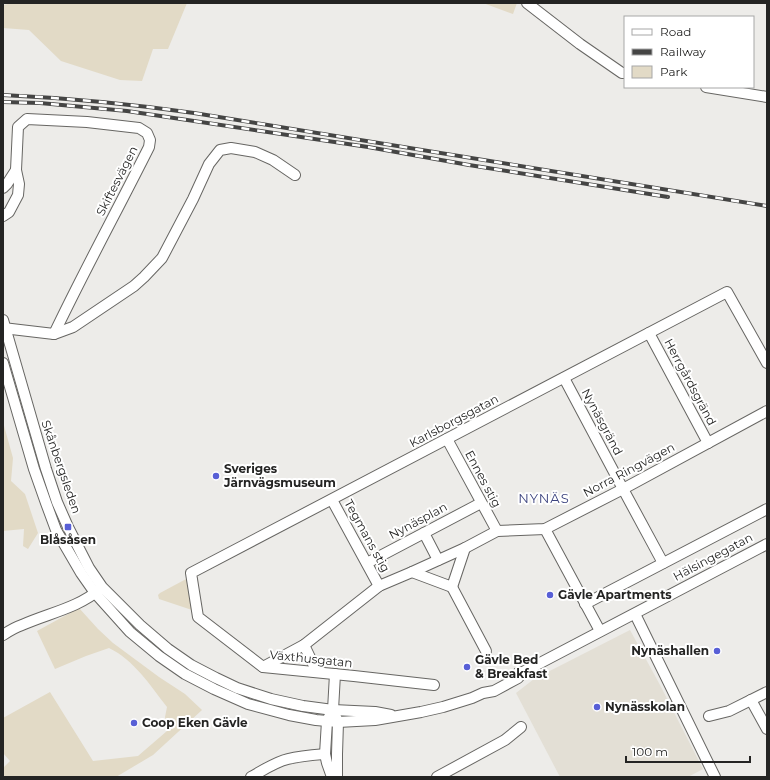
<svg xmlns="http://www.w3.org/2000/svg" width="770" height="780" font-family="Montserrat,sans-serif">
	<rect width="100%" height="100%" fill="#edece9"/>
	<path fill="#e3dfd5" d="M630,630L660,685L703,769L688,777H560L516,693L534,679Z"/>
	<g fill="#e2dac6">
		<path d="M13,3H187L168,49H153L142,81L120,80L61,61L29,30L3,28V5Z"/>
		<path d="M483,3H517L513,14Z"/>
		<path d="M3,422L13,458L11,481L25,494L38,533L28,549L23,546L24,529L3,531Z"/>
		<path d="M188,578L192,610L159,599L158,595L160,593Z"/>
		<path d="M79,608L98,629L113,643L159,677L185,694L202,710L153,755L116,777H3V768L10,761L3,753V718L50,692L93,761L138,756L167,731L165,717L167,707C150,685 134,660 109,648L86,656L55,669L37,631Z"/>
	</g>
	<g fill="none" stroke-linecap="round" stroke-linejoin="round">
		<g stroke="#676663" stroke-width="12">
			<g id="minor">
				<path d="M527,3L580,44L622,73H625"/>
				<path d="M706,87L767,97"/>
				<path d="M3,188L7,184L16,170"/>
				<path d="M3,216L9,212L18,195L19,184L16,170L18,127L27,119L87,122L139,128L147,133L150,140L149,147C118,209 84,271 54,334"/>
				<path d="M3,320L46,469L57,502L68,527L89,568L102,587L140,625L168,649L191,665L216,678L237,688L271,699L303,706L333,710L375,712L391,715"/>
				<path d="M3,328L54,334L73,327L134,286L144,277L162,258L193,199L209,164L220,150L231,148L255,152L273,160L295,175"/>
				<path d="M649,333L708,443"/>
				<path d="M3,363L34,469L46,503L56,530L81,573L95,593L130,632L159,656L185,674L214,689L248,704L289,715L316,720L338,722L375,720L421,712L443,707L472,698L483,693L494,691L518,678L523,672"/>
				<path d="M564,378L623,489L663,563"/>
				<path d="M447,439L497,531"/>
				<path d="M332,500L379,586"/>
				<path d="M545,529L600,631"/>
				<path d="M424,533L438,560"/>
				<path d="M367,563L481,503"/>
				<path d="M412,572L452,587L465,548"/>
				<path d="M452,587L486,651"/>
				<path d="M585,604L767,509"/>
				<path d="M635,614L715,777"/>
				<path d="M3,635C9,631 16,627 22,625C49,613 78,608 100,589"/>
				<path d="M304,645L317,672"/>
				<path d="M263,667L304,645L379,586L412,572L465,548L497,531L545,529L623,489L767,411"/>
				<path d="M518,673L523,672L767,544"/>
				<path d="M335,674L333,710L338,722L337,754V777"/>
				<path d="M434,685L354,676L263,667L198,617L191,573L727,292L767,363"/>
				<path d="M751,700L767,729"/>
				<path d="M330,715L327,721L325,754L327,763L332,777"/>
				<path d="M709,716L729,711L767,692"/>
				<path d="M251,777C262,771 275,762 288,759C300,756 313,755 325,754"/>
				<path d="M437,777L505,740L521,727"/>
			</g>
		</g>
		<use href="#minor" stroke="#fff" stroke-width="10"/>
		<g stroke="#454544" stroke-width="4">
			<g id="rail">
				<path d="M3,95C67,98 131,104 194,113L767,206"/>
				<path d="M3,102L40,103L127,111L368,147L469,165L668,197"/>
			</g>
		</g>
		<use href="#rail" stroke="#fff" stroke-width="2.5" stroke-dasharray="8" stroke-linecap="butt"/>
	</g>
	<g fill="#585fd6" stroke="#fff" stroke-width="1.5">
		<circle cx="216" cy="476" r="4"/>
		<rect x="64" y="523" width="8" height="8" rx="2"/>
		<circle cx="550" cy="595" r="4"/>
		<circle cx="717" cy="651" r="4"/>
		<circle cx="467" cy="667" r="4"/>
		<circle cx="597" cy="707" r="4"/>
		<circle cx="134" cy="723" r="4"/>
	</g>
	<g text-anchor="middle" stroke-width="4" stroke-linejoin="round" paint-order="stroke">
		<g font-size="12" fill="#242423" stroke="#fff">
			<text transform="translate(117 181) rotate(-63)" y="4">Skiftesvägen</text>
			<text transform="translate(690 382) rotate(62)" y="4">Herrgårdsgränd</text>
			<text transform="translate(454 421) rotate(-28)" y="4">Karlsborgsgatan</text>
			<text transform="translate(602 422) rotate(62)" y="4">Nynäsgränd</text>
			<text transform="translate(61 467) rotate(71)" y="4">Skånbergsleden</text>
			<text transform="translate(629 470) rotate(-28)" y="4">Norra Ringvägen</text>
			<text transform="translate(483 479) rotate(62)" y="4">Ennes stig</text>
			<text transform="translate(418 521) rotate(-28)" y="4">Nynäsplan</text>
			<text transform="translate(367 536) rotate(61)" y="4">Tegmans stig</text>
			<text transform="translate(713 557) rotate(-28)" y="4">Hälsingegatan</text>
			<text transform="translate(311 659) rotate(6)" y="4">Växthusgatan</text>
		</g>
		<g font-size="12" font-weight="bold" fill="#242423" stroke="#fff" text-anchor="start">
			<text x="224" y="473">Sveriges<tspan x="224" dy="14">Järnvägsmuseum</tspan></text>
			<text x="68" y="544" text-anchor="middle">Blåsåsen</text>
			<text x="558" y="599">Gävle Apartments</text>
			<text x="709" y="655" text-anchor="end">Nynäshallen</text>
			<text x="475" y="664">Gävle Bed<tspan x="475" dy="14">&amp; Breakfast</tspan></text>
			<text x="605" y="711">Nynässkolan</text>
			<text x="142" y="727">Coop Eken Gävle</text>
		</g>
		<g font-size="13" letter-spacing="1" fill="#3c437f" stroke="#fff">
			<text x="544" y="503">NYNÄS</text>
		</g>
	</g>
	<rect width="770" height="780" fill="none" stroke="#242423" stroke-width="8"/>
	<rect x="624" y="16" width="130" height="72" fill="#ffffff" stroke="#a7a7a7"/>
	<rect x="632" y="29" width="20" height="6" fill="#ffffff" stroke="#a7a7a7"/>
	<text x="660" y="36" font-size="12" fill="#242423">Road</text>
	<rect x="632" y="49" width="20" height="6" fill="#454544" stroke="#a7a7a7"/>
	<text x="660" y="56" font-size="12" fill="#242423">Railway</text>
	<rect x="632" y="66" width="20" height="12" fill="#e2dac6" stroke="#a7a7a7"/>
	<text x="660" y="76" font-size="12" fill="#242423">Park</text>
	<path d="M626 756v6h124v-6" fill="none" stroke="#242423" stroke-width="2"/>
	<text x="632" y="756" font-size="12" fill="#242423" stroke="#ffffff" stroke-width="3" paint-order="stroke">100 m</text>
</svg>
